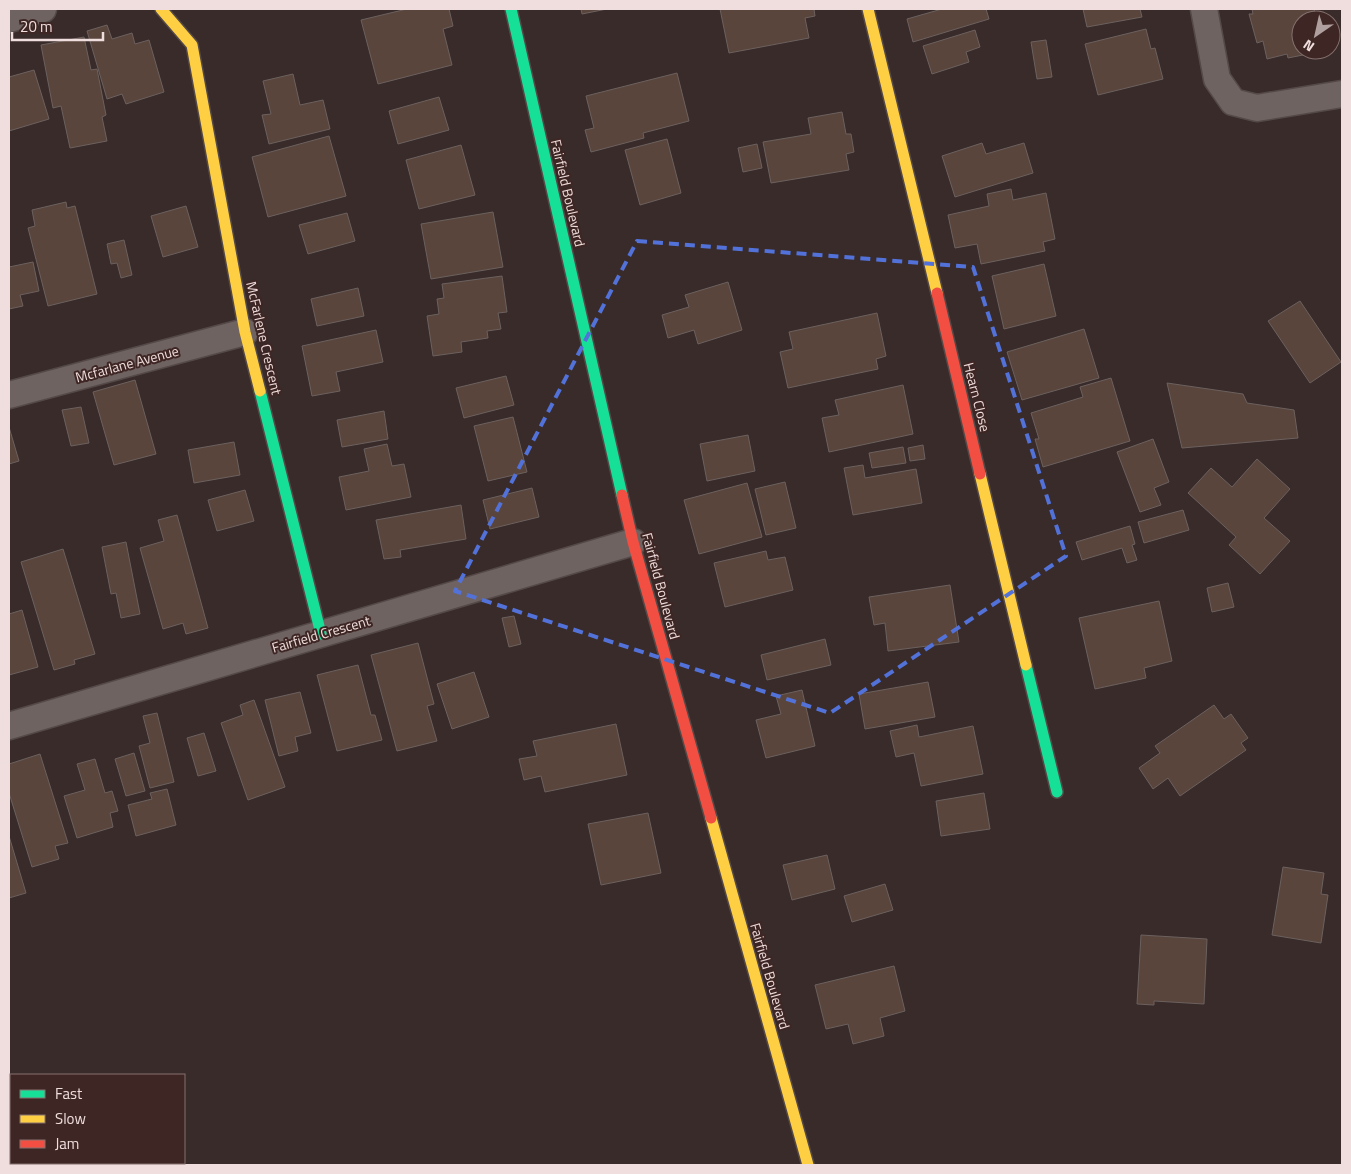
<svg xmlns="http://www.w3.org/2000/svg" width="1351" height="1174" font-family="'Titillium Web',sans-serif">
	<rect width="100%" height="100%" fill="#382b2a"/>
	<g fill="#59453c" stroke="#6c615f">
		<path d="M407,9H449L453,26L443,29L452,65L378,84L361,20Z"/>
		<path d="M581,9H607L582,14Z"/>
		<path d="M720,9H814L815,16L805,18L809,38L729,53Z"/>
		<path d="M942,9H986L989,19L913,42L907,19Z"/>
		<path d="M1083,9H1140L1142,17L1087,27Z"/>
		<path d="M1252,9H1314L1317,20H1301V50H1313V53L1288,58L1287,54L1267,59L1263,41L1257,43L1249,14H1253Z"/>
		<path d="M107,25L112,39L132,33L135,44L149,40L164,92L126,104L122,94L107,99L87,31Z"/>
		<path d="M1146,29L1151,49L1155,48L1163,79L1098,95L1085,44Z"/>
		<path d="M975,30L980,47L966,52L969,62L932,74L923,46Z"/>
		<path d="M84,37L91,70L97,69L106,115L102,117L107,141L70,148L61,106L53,108L41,45Z"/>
		<path d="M1046,40L1052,77L1037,79L1031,42Z"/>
		<path d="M34,70L49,119L9,131V77Z"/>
		<path d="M677,73L689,121L643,133L644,138L591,152L585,130L594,128L586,96Z"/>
		<path d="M293,74L300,105L323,100L330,129L269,144L262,115L271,114L263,81Z"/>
		<path d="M439,97L449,130L398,144L389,111Z"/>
		<path d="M842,112L846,134H851L854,152L846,154L849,170L771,183L763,142L811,134L808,118Z"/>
		<path d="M329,136L346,196L268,217L252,157Z"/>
		<path d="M667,139L681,193L640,205L625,150Z"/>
		<path d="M982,143L986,154L1024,143L1033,173L955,197L942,156Z"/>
		<path d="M757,144L762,168L743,172L738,148Z"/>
		<path d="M461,145L475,195L419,209L406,160Z"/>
		<path d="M1011,189L1013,200L1046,193L1055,239L1043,242L1045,251L981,264L977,244L955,248L948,215L989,206L987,194Z"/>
		<path d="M66,202L67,208L75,206L97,294L48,306L28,228L35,226L32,210Z"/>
		<path d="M186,206L198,247L163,257L151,216Z"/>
		<path d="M493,212L503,267L431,279L421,224Z"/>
		<path d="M347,213L355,241L308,254L299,225Z"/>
		<path d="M124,240L132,275L121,278L117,263L111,264L107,244Z"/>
		<path d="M33,262L39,291L20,295L23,306L9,309V267Z"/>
		<path d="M1044,264L1056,316L1004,329L992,276Z"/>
		<path d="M502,276L507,312L498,313L501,329L487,331L488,338L461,342L462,352L433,356L427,316L439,314L437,299L444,298L442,284Z"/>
		<path d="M728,282L742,330L698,344L694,330L668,338L662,315L689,307L685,295Z"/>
		<path d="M358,288L364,316L317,326L311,299Z"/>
		<path d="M1300,301L1341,362L1310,383L1268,321Z"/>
		<path d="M877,313L886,356L876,359L878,369L788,388L780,352L793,349L789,332Z"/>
		<path d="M1084,329L1099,378L1022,400L1007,352Z"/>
		<path d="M376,330L383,362L336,372L340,391L312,396L302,346Z"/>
		<path d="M506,376L514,405L464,418L456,388Z"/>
		<path d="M1111,378L1130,441L1043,467L1035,439H1039L1031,413L1083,397L1080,387Z"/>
		<path d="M135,380L156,454L114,465L93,392Z"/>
		<path d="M1167,383L1243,394L1247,403L1294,410L1298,438L1182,448Z"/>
		<path d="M903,385L913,434L829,452L822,418L839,415L835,400Z"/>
		<path d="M81,407L89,443L71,446L62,410Z"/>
		<path d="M384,411L388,439L342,447L337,420Z"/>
		<path d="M513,417L527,472L488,481L474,426Z"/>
		<path d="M9,427L19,461L9,464Z"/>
		<path d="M748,435L755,471L707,481L700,444Z"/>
		<path d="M1153,439L1169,482L1154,488L1161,505L1140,512L1117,452Z"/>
		<path d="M234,442L240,475L194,483L188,450Z"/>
		<path d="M387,444L392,466L404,464L411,497L346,510L339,477L369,471L364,449Z"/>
		<path d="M923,445L925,459L910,461L908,448Z"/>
		<path d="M903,447L906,463L872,468L869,453Z"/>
		<path d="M1257,459L1290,489L1264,518L1290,541L1260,574L1229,545L1236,537L1188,493L1211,468L1232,487Z"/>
		<path d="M863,465L865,478L916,469L922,503L853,515L844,468Z"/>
		<path d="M785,482L796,528L766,535L755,489Z"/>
		<path d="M747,483L762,537L699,554L684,500Z"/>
		<path d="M532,488L539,517L490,529L483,500Z"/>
		<path d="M245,490L254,521L217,531L208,500Z"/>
		<path d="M461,505L466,539L400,550L401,557L384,559L376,520Z"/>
		<path d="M1183,510L1189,530L1144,543L1138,522Z"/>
		<path d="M177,515L208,628L186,634L183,623L163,629L140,548L164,541L158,520Z"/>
		<path d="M1130,526L1135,544L1132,545L1137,560L1127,563L1122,548L1082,560L1076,542Z"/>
		<path d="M126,542L140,614L121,618L116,593L111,594L102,547Z"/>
		<path d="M63,549L95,654L74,660L75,664L54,670L21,562Z"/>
		<path d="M766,551L768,560L785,557L793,590L725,607L714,563Z"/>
		<path d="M1228,583L1234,607L1212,612L1207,588Z"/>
		<path d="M950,585L959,642L888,651L885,623L874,625L869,597Z"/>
		<path d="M1159,601L1172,661L1144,668L1146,678L1095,689L1079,618Z"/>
		<path d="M22,610L38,667L9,675V614Z"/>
		<path d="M514,616L521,644L509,647L502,618Z"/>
		<path d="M825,639L831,665L767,680L761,655Z"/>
		<path d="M418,643L434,704L427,706L437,741L397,751L371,655Z"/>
		<path d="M358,665L371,715H375L382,740L337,751L317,675Z"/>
		<path d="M474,672L489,717L452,729L437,684Z"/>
		<path d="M928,682L935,717L865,729L859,694Z"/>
		<path d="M802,690L815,746L766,758L756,720L781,714L776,696Z"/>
		<path d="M300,692L311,733L295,737L298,751L279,756L265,700Z"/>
		<path d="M254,700L285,787L248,800L221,723L243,715L240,705Z"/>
		<path d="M1214,705L1224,719L1231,714L1248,738L1241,743L1246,750L1180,796L1168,778L1153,789L1139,768L1160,753L1155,746Z"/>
		<path d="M157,713L174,782L150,788L139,746L150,743L143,716Z"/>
		<path d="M616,724L627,775L545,792L541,776L524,780L519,759L537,756L533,741Z"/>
		<path d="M917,725L919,737L973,726L983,774L921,786L914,753L896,757L890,731Z"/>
		<path d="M204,733L216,771L198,776L187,738Z"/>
		<path d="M134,753L145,791L126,796L115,759Z"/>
		<path d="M40,754L68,843L55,846L59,859L32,867L9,793V764Z"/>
		<path d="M95,759L105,793L112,791L118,811L110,813L113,827L77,838L64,796L85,790L77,764Z"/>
		<path d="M167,789L176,825L136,836L128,805L152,799L150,793Z"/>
		<path d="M984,793L990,829L941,836L936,801Z"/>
		<path d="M648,813L661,873L601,885L588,824Z"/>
		<path d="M9,836L26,893L9,898Z"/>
		<path d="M827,855L835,889L792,900L783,865Z"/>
		<path d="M1283,867L1324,873L1321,894L1328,895L1321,943L1272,935Z"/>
		<path d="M885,884L893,910L852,922L844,896Z"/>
		<path d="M1141,935L1207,939L1204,1004L1154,1001V1005L1137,1004Z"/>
		<path d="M894,966L905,1011L880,1018L884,1036L853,1044L848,1024L826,1029L815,985Z"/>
	</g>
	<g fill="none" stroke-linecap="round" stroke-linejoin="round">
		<g stroke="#554948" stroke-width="29">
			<g id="street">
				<path d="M1204,9L1217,79L1233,102L1257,108L1342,94"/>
				<path d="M9,19L43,9"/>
				<path d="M9,395L245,332"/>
				<path d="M9,726L633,542"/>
			</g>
		</g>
		<g stroke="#554948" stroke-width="14">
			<g id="fast">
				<path d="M511,9L622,495"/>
				<path d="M260,391L321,634"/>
				<path d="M1026,665L1057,792"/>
			</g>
		</g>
		<g stroke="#554948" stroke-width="14">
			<g id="slow">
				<path d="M161,9L192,45L245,332L260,391"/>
				<path d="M868,9L937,293"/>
				<path d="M980,474L1026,665"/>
				<path d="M711,818L808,1165"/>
			</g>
		</g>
		<g stroke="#554948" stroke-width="14">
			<g id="jam">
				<path d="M937,293L980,474"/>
				<path d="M622,495L633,542L711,818"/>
			</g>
		</g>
		<use href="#street" stroke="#6f6362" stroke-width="26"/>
		<use href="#fast" stroke="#16e098" stroke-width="11"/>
		<use href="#slow" stroke="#ffcf43" stroke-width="11"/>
		<use href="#jam" stroke="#f24e42" stroke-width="11"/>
	</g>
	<path fill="none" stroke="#5272d9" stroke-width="4" stroke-dasharray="10 6" stroke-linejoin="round" d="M637,241L973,267L1066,556L830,713L455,591Z"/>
	<g text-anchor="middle" stroke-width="4" stroke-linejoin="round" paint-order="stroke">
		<g font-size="14" fill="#efdedd" stroke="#3e2624">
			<text transform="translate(568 193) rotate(77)" y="5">Fairfield Boulevard</text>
			<text transform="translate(264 338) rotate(77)" y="5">McFarlene Crescent</text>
			<text transform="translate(127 364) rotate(-15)" y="5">Mcfarlane Avenue</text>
			<text transform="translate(977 397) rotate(76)" y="5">Hearn Close</text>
			<text transform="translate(661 586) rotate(75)" y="5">Fairfield Boulevard</text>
			<text transform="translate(321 634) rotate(-16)" y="5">Fairfield Crescent</text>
			<text transform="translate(770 976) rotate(74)" y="5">Fairfield Boulevard</text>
		</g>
	</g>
	<rect width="1351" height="1174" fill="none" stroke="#efdedd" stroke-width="20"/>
	<rect x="10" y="1074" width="175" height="90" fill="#3e2624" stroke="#85706e"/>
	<rect x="20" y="1090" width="25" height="8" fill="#16e098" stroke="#85706e"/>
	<text x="55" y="1099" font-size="15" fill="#efdedd">Fast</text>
	<rect x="20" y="1115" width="25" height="8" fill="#ffcf43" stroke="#85706e"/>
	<text x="55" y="1124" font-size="15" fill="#efdedd">Slow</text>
	<rect x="20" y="1140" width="25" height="8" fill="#f24e42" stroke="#85706e"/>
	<text x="55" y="1149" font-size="15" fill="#efdedd">Jam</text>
	<g transform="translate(1316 35) rotate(214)"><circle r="24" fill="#3e2624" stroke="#85706e"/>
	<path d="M0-4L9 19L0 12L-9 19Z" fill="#af9f9e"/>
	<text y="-8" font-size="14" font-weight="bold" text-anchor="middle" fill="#efdedd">N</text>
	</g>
	<path d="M12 32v8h91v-8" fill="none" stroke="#efdedd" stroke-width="2.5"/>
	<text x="20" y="32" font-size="15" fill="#efdedd" stroke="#3e2624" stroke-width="4" paint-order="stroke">20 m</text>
</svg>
